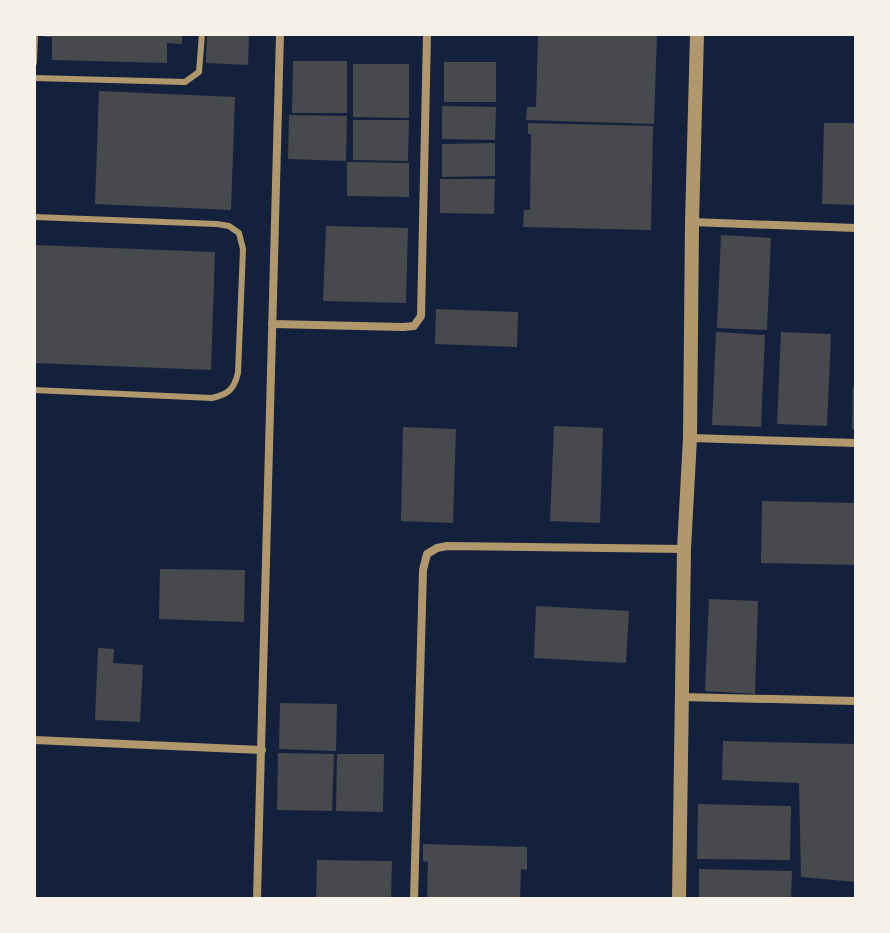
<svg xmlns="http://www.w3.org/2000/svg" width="890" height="933" font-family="Raleway,sans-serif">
	<rect width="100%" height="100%" fill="#14213d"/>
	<g fill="#48494c">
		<path d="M44,34H182V44L167,43V63L52,60V37H44Z"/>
		<path d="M207,34H249L248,65L206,63Z"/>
		<path d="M538,34H657L654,124L526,120L527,107H536Z"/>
		<path d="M293,61H347V113H292Z"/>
		<rect x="444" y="62" width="52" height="40"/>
		<path d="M353,64H409V118L353,117Z"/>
		<path d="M99,91L235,97L231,210L95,204Z"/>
		<path d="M442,106L496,107L495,140L442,139Z"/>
		<path d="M289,115L347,116L346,161L288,159Z"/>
		<path d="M353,120H409L408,161L353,160Z"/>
		<path d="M528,123L653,126L651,230L523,227L524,210H530L531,134H528Z"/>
		<path d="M824,123H856V205L822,204Z"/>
		<path d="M495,143V176L442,177V144Z"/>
		<path d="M347,162L409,163V197L347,196Z"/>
		<path d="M440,179H495L494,214L440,213Z"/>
		<path d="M326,226L408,228L406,303L323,301Z"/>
		<path d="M721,235L771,238L767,330L717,328Z"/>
		<path d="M34,245L215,252L211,370L34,363Z"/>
		<path d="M436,309L518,312L517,347L435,344Z"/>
		<path d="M716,332L765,335L761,427L712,425Z"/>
		<path d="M781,332L831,334L827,426L777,424Z"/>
		<path d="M853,386L856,387V430L852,429Z"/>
		<path d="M554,426L603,428L600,523L550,521Z"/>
		<path d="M403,427L456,429L453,523L401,521Z"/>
		<path d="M762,501L856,503V565L761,563Z"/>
		<path d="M160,569L245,570L244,622L159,619Z"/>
		<path d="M709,599L758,601L755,694L705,691Z"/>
		<path d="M536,606L629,611L626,663L534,658Z"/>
		<path d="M98,648L114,649L113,663L143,665L140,722L95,720Z"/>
		<path d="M280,703L337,704L336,751L279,749Z"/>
		<path d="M723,741L856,744V882L801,877L799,783L722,780Z"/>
		<path d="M278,753L334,754L332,811L277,810Z"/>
		<path d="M337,754H384L383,812L336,811Z"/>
		<path d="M698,804L791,806L790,860L697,859Z"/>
		<path d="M423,844L527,847V870L521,869L520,899H427L428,862L423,861Z"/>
		<path d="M317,860L392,861L391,899H316Z"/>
		<path d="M699,869L792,871L791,899H699Z"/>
	</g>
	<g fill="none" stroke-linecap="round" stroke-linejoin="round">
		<g stroke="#b1986c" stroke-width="6">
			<path d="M34,63L35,34"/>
			<path d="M34,78L185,82L199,72L202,34"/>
			<path d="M34,217L217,224L229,226L239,233L243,249L238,373C234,389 229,394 212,398L34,390"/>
		</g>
		<g stroke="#b1986c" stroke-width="8">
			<path d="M692,222L856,228"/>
			<path d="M272,324L403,327L414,326L421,316L427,34"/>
			<path d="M690,438L856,443"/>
			<path d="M682,697L856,701"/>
			<path d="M34,740L262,750"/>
			<path d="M257,899L280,34"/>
			<path d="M414,899L423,570L427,554L437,548L447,546L684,549"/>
		</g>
		<path stroke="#b1986c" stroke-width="14" d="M679,899L684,549L690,438L692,222L697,34"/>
	</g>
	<rect width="890" height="933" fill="none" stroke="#f6f1e7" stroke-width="72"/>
</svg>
